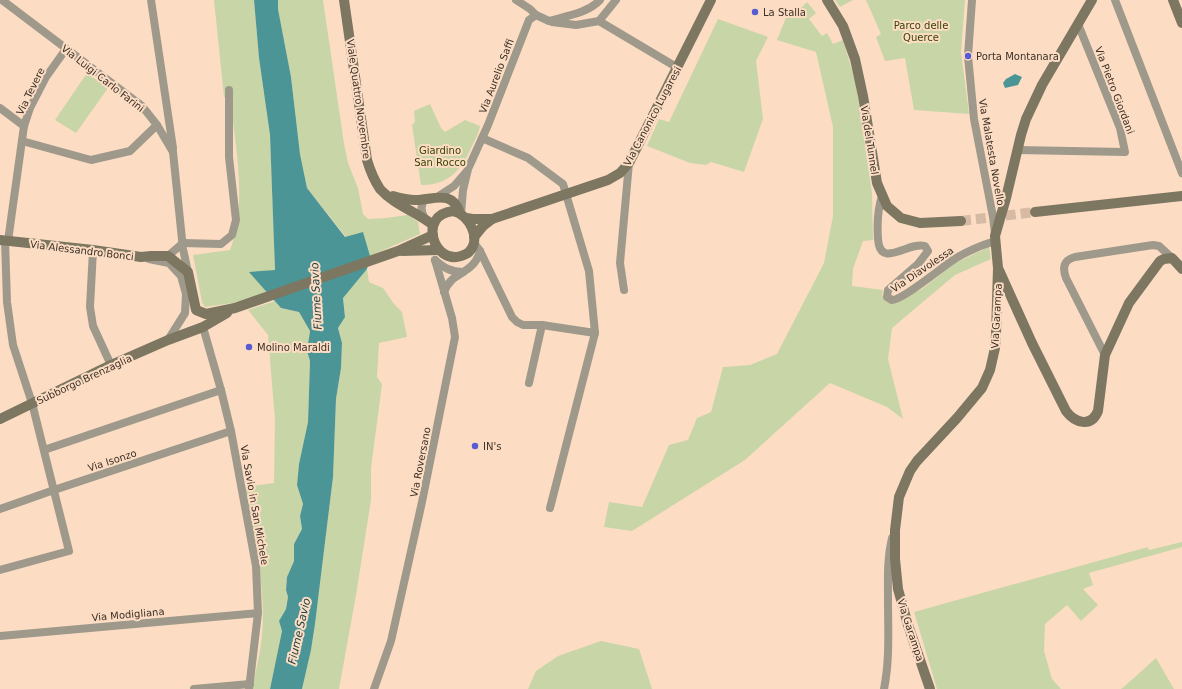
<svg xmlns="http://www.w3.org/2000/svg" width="1182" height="689" font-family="'DejaVu Sans',sans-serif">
	<rect width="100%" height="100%" fill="#fcddc4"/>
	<g fill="#c8d5a7">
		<path d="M214,0H254L259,58L270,135L274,236L275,270L267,293L246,301L205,307L202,302L193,255L230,250C248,205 235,144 230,97H224Z"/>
		<path d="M278,0H323L344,144L348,163L358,188L363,214L368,219L386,218L408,215L418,222L420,234L370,256L346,237L307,188L300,154L291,77L278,9Z"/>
		<path d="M835,0H853L840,7Z"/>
		<path d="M866,0H965L961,52L969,114L914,110L905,58L885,61L876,37L881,34Z"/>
		<path d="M807,2L816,13L809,19L822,36L827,33L833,44L843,40L856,84L872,193L873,240L863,241L853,269L852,286L883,290L882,295L886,301L892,303L922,289L955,263L989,247L991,259L955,275L892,328L888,359L903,419L887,407L830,383L745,460L632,531L604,527L609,502L642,507L669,445L688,440L697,418L711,412L723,367L750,365L777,354L824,263L833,216V127L816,52L777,40L787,15L791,18Z"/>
		<path d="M718,19L768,37L756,61L763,119L744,172L711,162L706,165L690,163L647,146L659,119L669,122Z"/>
		<path d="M87,73L108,88L76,133L55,120Z"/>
		<path d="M430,104L441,128L445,132L465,120L480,126C479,133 475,140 472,146C462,169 448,186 421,185L412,125L415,122L414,111Z"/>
		<path d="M367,269L369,282L383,288L394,304L402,312L407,337L379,343L377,377L382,384L371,468V500L356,595L339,689H302L311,650L315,624L333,477L336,399L341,367L342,343L338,328L345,316L343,297Z"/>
		<path d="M275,301L281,308L299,312L310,331L307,351L310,361L308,422L299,464L297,485L303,504L300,516L302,529L294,544V561L287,577L286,590L288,597L286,609L279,621L282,631L270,689H252C255,674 259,659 261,644C268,592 254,538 244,487L274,483L275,420L268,335L248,310Z"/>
		<path d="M1182,542V547L1089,573L1093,585L1083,589L1098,605L1081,621L1067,605L1045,624L1044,651L1052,679L1061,689H937L914,612L1148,547L1149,550Z"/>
		<path d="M601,641L639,649L652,689H528L536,671L558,656Z"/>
		<path d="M1156,658L1174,689H1121L1125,686Z"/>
	</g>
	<g fill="#4c9597">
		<path d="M254,0H278V9L291,77L300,154L307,188L345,237L363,232L370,256L367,269L343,298L345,317L338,328L342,343L341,368L336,399L333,477L315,624L311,650L302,689H270L282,631L279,621L286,609L288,597L286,590L287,577L294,561V544L302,529L300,516L303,504L297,485L299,464L308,422L310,361L307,351L310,331L299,312L281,308L249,272L275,270L270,135L259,58Z"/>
		<path d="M1015,74L1022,77L1018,85L1005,88L1003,83L1006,79Z"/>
	</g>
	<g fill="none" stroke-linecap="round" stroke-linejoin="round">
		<path stroke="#d6baa4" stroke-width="10" stroke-dasharray="10 5" stroke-linecap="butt" d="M961,221L1035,212"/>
		<g stroke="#9e998b" stroke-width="8">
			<path d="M2,0L142,106L157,125L173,152L183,249L188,272"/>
			<path d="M151,0L173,148"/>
			<path d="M516,0L530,9L536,15"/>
			<path d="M972,0L968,56L974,119L993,217L995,233"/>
			<path d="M1115,0L1182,173"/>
			<path d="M599,21L678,68"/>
			<path d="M552,22L576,25L599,21L616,0"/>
			<path d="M0,108L24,126"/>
			<path d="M22,141L91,160L130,151L157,125"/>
			<path d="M1017,150L1125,152L1120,128L1078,24"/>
			<path d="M882,196C877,211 877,224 878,239C880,270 908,241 925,246L928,251L918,264L888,290L887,297L892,300C903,300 943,266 956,258C968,251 982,245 995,241"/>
			<path d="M437,197L454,186L467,171"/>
			<path d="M461,214L463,190L468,169L488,125L529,20L536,15L549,21C566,16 588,13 600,0"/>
			<path d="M424,217C421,211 420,205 425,199"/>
			<path d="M8,241L24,126L30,108L46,77L66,49"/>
			<path d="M183,243L221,244L232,235L236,220L229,157V90"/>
			<path d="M474,243L480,251L512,317L517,322L523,325H542L595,333L589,271L563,184L528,158L482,138"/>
			<path d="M93,250L90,307L93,326L111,365"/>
			<path d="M168,256L183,243"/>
			<path d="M149,259L169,263L181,276L186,294L185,313L168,340"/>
			<path d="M435,260C444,268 451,272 463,272"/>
			<path d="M624,290L620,263L629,163"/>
			<path d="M444,292C452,270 473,276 480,251"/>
			<path d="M203,327L221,390L231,431L256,566L258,613L249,689"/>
			<path d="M1105,355L1066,278C1062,267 1064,260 1075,257L1153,245L1159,246L1172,258"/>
			<path d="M529,383L542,325"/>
			<path d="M44,450L221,390"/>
			<path d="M550,508L595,333"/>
			<path d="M0,509L54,490L231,431"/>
			<path d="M0,570L69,551L32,403L13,345L7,302L5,240"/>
			<path d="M0,636L258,613"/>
			<path d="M194,689L250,684"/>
			<path d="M374,689L391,641L422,502L455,337L452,318L435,260"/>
			<path d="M884,689C890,659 888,629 888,600C888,578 887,559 892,538"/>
		</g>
		<g stroke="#7d7661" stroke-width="10">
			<path d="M344,0L367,160C370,170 374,180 380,189C394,205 417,212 433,225"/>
			<path d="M827,0L843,26L855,59L863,96L877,183L887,206L901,218L920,223L961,221"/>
			<path d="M1173,0L1182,23"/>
			<path d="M393,196C400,198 407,200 415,200C433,200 452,189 460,213"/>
			<path d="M453,211C469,214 482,239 469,252C467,254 464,255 461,256C434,265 417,215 453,211Z"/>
			<path d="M1035,212L1182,196"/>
			<path d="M466,218L473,219H492L608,180L620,173L629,163L711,0"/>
			<path d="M474,237L483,226L492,219"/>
			<path d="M0,240L93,250L141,257L151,256H168L188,272L196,310L206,314L235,308L398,251L433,235"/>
			<path d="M402,251L439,250"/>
			<path d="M999,270L1032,343L1066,411C1075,423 1091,428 1098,411L1105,355L1129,303L1160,261L1164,259L1172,258L1182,269"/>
			<path d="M0,419L111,365L168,340L203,327L227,313"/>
			<path d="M930,689L908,625L898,589L895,559V530L899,497L910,471L917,461L957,418L982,388L990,370L995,348L996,334L998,268L995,236L1006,198L1021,135L1026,119L1042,85L1092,0"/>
		</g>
	</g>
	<g fill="#595bd3" stroke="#fcddc4" stroke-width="1.5">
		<circle cx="755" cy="12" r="4"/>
		<circle cx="968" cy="56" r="4"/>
		<circle cx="249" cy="347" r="4"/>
		<circle cx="475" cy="446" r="4"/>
	</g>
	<g text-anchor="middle" stroke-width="4" stroke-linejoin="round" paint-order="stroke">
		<g font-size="10" fill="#3c3026" stroke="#fcddc4" text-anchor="start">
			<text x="763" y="16">La Stalla</text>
			<text x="976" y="60">Porta Montanara</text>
			<text x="257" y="351">Molino Maraldi</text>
			<text x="483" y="450">IN's</text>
		</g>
		<g font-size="10" fill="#384304" stroke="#fcddc4">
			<text x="921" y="29">Parco delle<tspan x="921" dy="12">Querce</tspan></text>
			<text x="440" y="154">Giardino<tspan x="440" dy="12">San Rocco</tspan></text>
		</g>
		<g font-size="10" fill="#3c3026" stroke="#fcddc4">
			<text transform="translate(496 76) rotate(-69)" y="4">Via Aurelio Saffi</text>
			<text transform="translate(103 78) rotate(38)" y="4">Via Luigi Carlo Farini</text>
			<text transform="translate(1115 90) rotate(69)" y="4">Via Pietro Giordani</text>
			<text transform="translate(30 91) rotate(-64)" y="4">Via Tevere</text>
			<text transform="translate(359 99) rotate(82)" y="4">Viale Quattro Novembre</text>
			<text transform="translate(652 116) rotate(-62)" y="4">Via Canonico Lugaresi</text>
			<text transform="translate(870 140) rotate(81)" y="4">Via del Tunnel</text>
			<text transform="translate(992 152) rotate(80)" y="4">Via Malatesta Novello</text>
			<text transform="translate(82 250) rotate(7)" y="4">Via Alessandro Bonci</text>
			<text transform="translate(922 269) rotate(-34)" y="4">Via Diavolessa</text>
			<text transform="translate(996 316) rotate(-87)" y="4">Via Garampa</text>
			<text transform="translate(84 379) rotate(-25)" y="4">Subborgo Brenzaglia</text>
			<text transform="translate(112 460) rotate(-18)" y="4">Via Isonzo</text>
			<text transform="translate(420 462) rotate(-79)" y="4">Via Roversano</text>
			<text transform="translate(255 505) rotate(80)" y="4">Via Savio in San Michele</text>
			<text transform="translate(128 614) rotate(-5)" y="4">Via Modigliana</text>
			<text transform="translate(911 630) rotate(72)" y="4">Via Garampa</text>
		</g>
		<g font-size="11" font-style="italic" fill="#1a3e3f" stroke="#fcddc4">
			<text transform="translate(316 296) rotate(-93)" y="4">Fiume Savio</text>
			<text transform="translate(299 631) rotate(-77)" y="4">Fiume Savio</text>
		</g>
	</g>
</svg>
